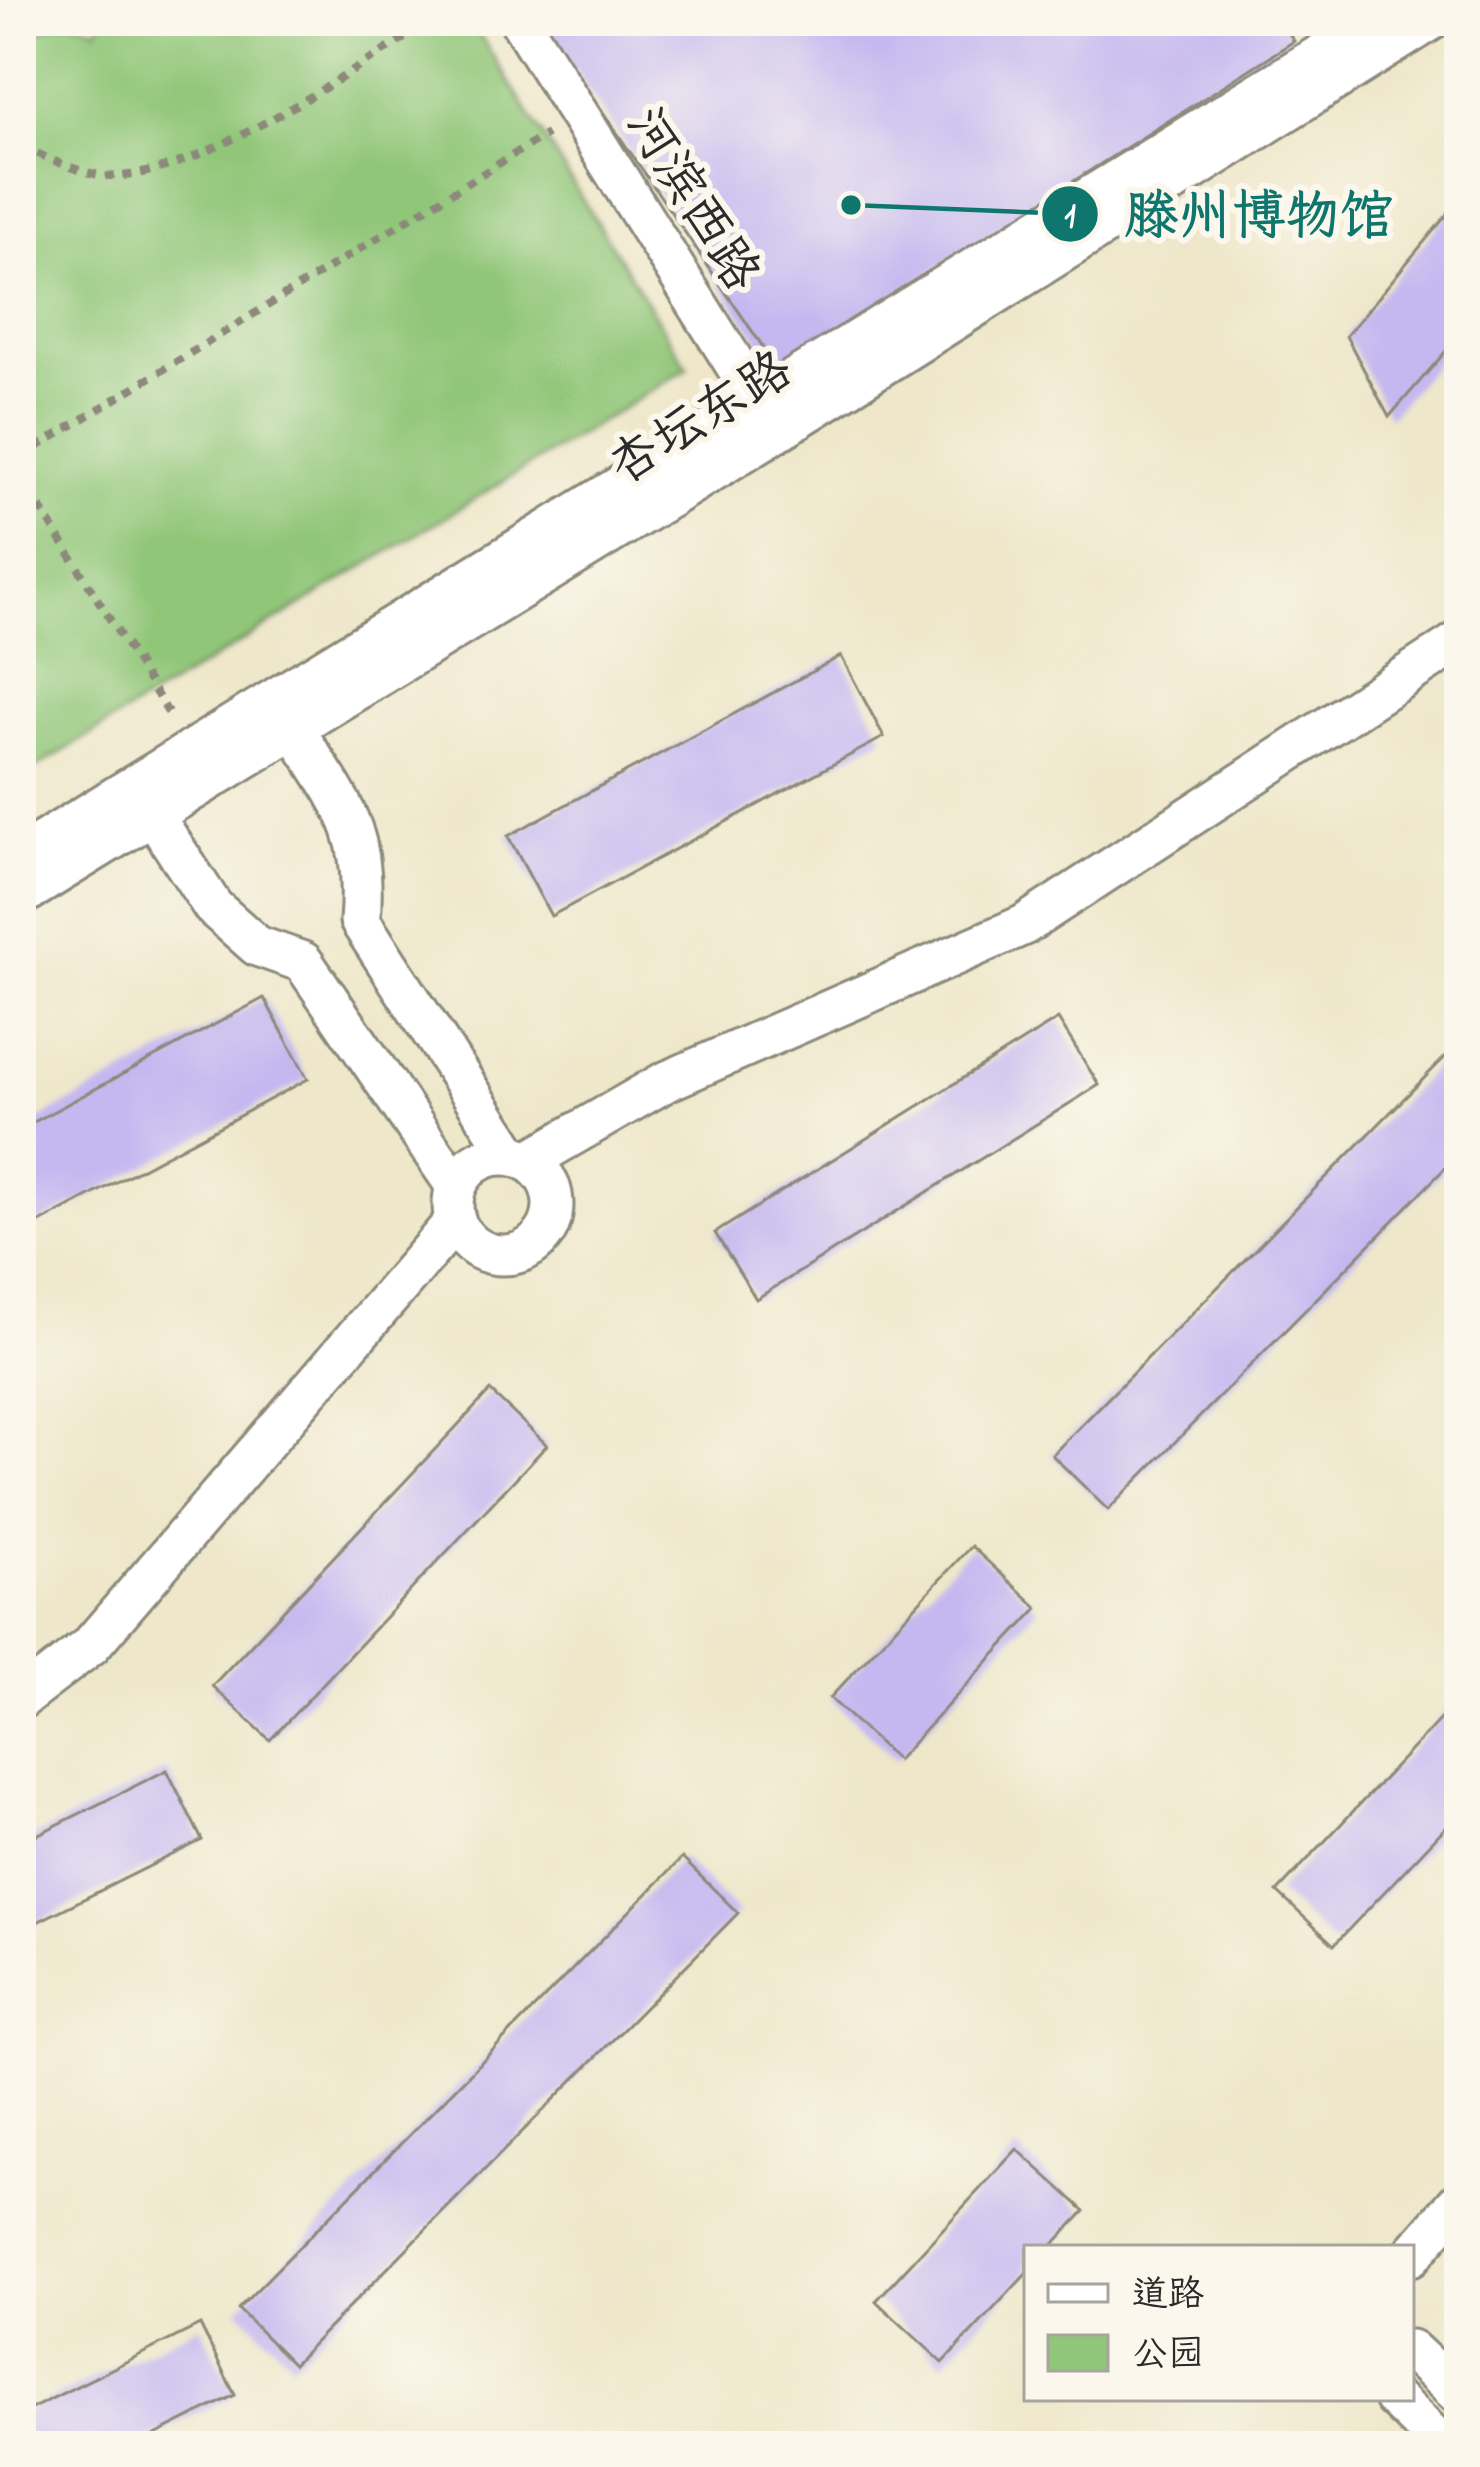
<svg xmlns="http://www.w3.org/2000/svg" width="1480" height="2467" font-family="'Indie Flower','LXGW WenKai TC',sans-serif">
	<rect width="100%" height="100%" fill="#fbf7ec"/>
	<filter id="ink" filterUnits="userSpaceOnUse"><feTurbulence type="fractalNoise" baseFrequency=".00833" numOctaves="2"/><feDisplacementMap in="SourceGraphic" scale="24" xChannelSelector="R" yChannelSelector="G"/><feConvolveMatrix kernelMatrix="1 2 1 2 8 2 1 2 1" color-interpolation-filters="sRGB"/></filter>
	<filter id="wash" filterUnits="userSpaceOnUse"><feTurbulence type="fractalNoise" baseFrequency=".004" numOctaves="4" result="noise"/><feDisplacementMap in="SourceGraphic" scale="48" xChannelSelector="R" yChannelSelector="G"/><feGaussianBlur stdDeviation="2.7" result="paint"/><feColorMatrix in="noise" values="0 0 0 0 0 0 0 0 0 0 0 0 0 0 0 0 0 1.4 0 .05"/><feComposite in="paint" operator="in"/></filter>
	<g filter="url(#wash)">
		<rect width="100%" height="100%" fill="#eee7ca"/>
		<path fill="#90c678" stroke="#5e7852" stroke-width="3" d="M21,21L37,33C59,20 74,17 97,29L101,21H471L688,368L21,777Z"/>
		<g id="blocks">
			<g fill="#c5b8f0">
				<path d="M541,21H1280L1294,41L778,369Z"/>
				<path d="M1459,200V336L1389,417L1346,336Z"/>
				<path d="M841,656L884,737L551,916L508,836Z"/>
				<path d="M264,998L308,1079L21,1233V1129Z"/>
				<path d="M1058,1019L1099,1085L756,1299L715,1233Z"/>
				<path d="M1459,1043V1154L1108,1510L1052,1455Z"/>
				<path d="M490,1391L547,1445L270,1740L212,1686Z"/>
				<path d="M971,1546L1038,1608L897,1760L830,1698Z"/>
				<path d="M1459,1699V1813L1334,1945L1277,1892Z"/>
				<path d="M167,1770L202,1840L21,1930V1843Z"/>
				<path d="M682,1858L738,1913L293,2364L238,2309Z"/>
				<path d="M1017,2149L1085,2211L1050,2248H1027V2273L943,2363L876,2301Z"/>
				<path d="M200,2325L235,2395L133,2446H21V2414Z"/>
			</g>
		</g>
	</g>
	<g filter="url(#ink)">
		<use href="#blocks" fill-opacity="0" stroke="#8c897a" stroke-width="3"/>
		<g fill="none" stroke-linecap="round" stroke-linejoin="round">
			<g stroke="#8c897a" stroke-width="45">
				<g id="minor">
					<path d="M520,21L758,401L774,422"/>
					<path d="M294,729C341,803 368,828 360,921L511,1155"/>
					<path d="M153,815L213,907L257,946L303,962L456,1186"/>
					<path d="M21,855L1375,21"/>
					<path d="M21,896L781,429L1430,21"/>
					<circle cx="503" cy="1205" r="50"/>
					<path d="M528,1161L665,1082L1024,925L1459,641"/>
					<path d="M21,1699L91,1645L455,1221"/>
					<path d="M1411,2256L1459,2201"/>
					<path d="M1411,2350L1459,2395"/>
					<path d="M1394,2398L1444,2446"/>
				</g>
			</g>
			<g stroke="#8c897a" stroke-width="8" stroke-dasharray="9 9" stroke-linecap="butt">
				<path d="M21,146C45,157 73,170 99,175C182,190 359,65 432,21"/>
				<path d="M21,457L547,134"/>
				<path d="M21,476L172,719"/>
			</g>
			<use href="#minor" stroke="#fff" stroke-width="39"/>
		</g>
	</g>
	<g text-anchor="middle" stroke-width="12" stroke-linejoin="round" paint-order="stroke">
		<g font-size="51" fill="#2b2b2b" stroke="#fbf7ec">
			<text transform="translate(695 198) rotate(58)" y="18">河滨西路</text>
			<text transform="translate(699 416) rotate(-32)" y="18">杏坛东路</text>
		</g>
	</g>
	<path fill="none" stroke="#0f766e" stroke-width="4.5" d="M851 205L1070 214"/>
	<g fill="#0f766e" stroke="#fbf7ec" stroke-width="4.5">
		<circle cx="851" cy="205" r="12"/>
		<circle cx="1070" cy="214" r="30"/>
	</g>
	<g font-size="36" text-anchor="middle" font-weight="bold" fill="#fff">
		<text x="1070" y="226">1</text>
	</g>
	<g font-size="54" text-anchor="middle" font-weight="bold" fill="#0f766e" stroke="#fbf7ec" stroke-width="12" stroke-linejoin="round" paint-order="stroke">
		<text x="1259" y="233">滕州博物馆</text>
	</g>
	<rect width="1480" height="2467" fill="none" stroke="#fbf7ec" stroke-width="72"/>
	<rect x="1024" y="2245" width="390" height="156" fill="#fbf7ec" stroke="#a8a59f" stroke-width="3"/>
	<rect x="1048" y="2284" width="60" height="18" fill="#ffffff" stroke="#a8a59f" stroke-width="3"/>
	<text x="1132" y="2305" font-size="36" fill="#2b2b2b">道路</text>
	<rect x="1048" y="2335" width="60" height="36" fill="#90c678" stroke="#a8a59f" stroke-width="3"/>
	<text x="1132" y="2365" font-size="36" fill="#2b2b2b">公园</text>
</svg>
